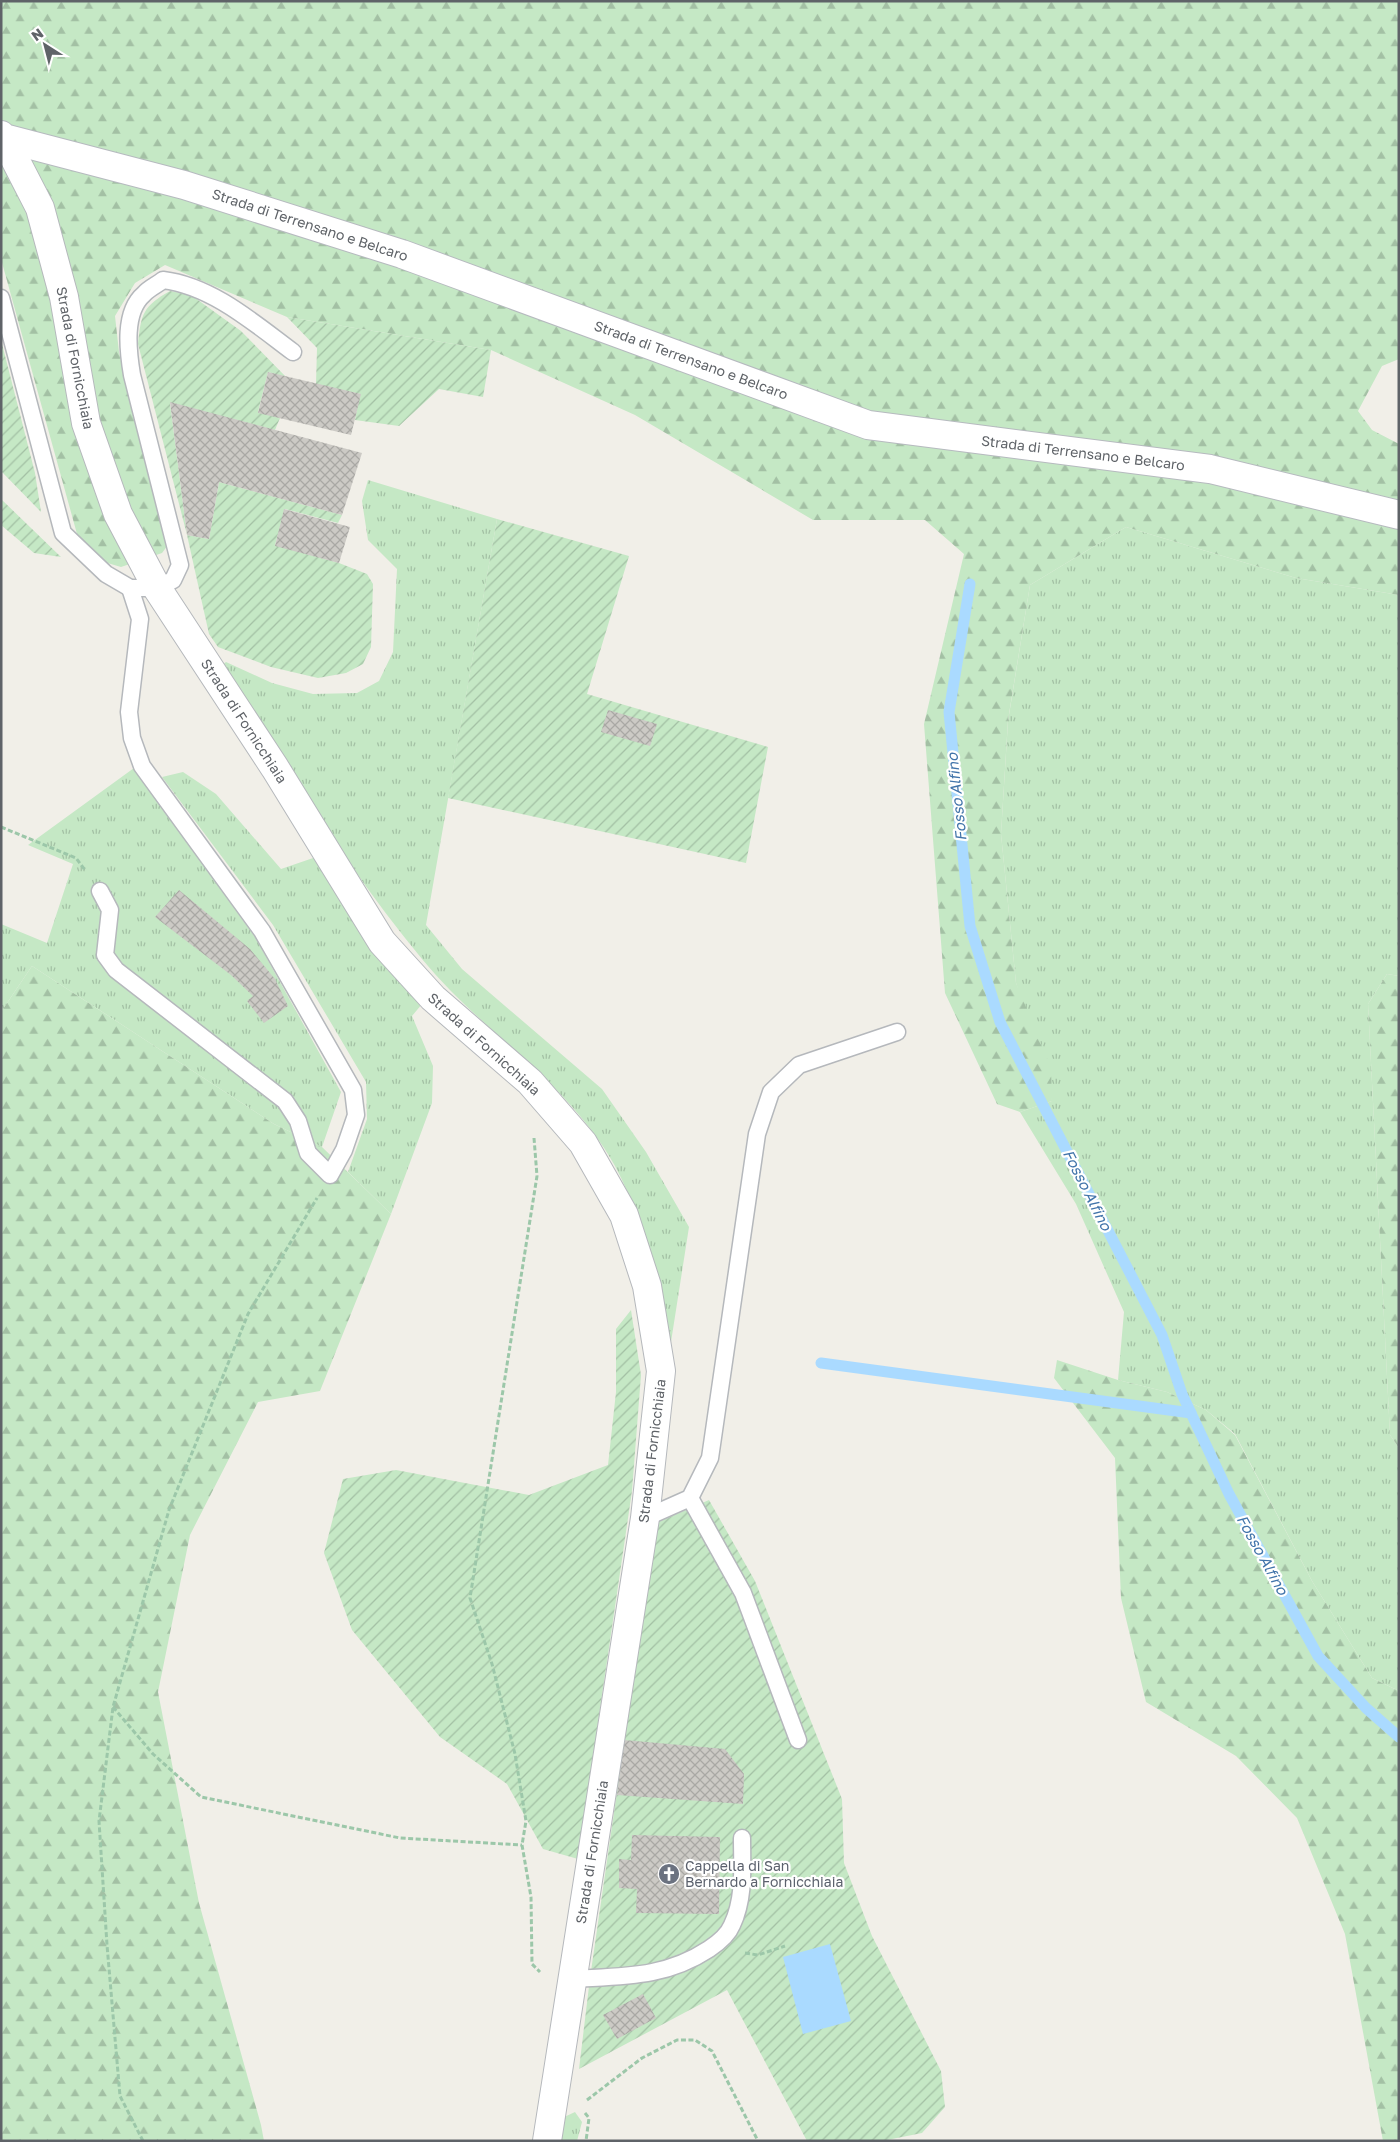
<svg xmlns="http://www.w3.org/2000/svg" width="1400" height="2142" font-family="'Golos Text',sans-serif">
	<defs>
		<pattern id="grass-tufts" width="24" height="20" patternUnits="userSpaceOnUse" patternTransform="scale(1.25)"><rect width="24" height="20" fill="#c5e8c5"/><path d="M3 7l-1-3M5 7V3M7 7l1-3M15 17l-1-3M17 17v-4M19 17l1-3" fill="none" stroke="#a3c0a4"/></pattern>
		<pattern id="forest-firs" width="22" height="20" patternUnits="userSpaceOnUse" patternTransform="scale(1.25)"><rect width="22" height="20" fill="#c5e8c5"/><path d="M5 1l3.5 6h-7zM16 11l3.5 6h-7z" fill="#a3c0a4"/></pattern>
		<pattern id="garden-furrows" width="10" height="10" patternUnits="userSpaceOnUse" patternTransform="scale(1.25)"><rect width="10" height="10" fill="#c5e8c5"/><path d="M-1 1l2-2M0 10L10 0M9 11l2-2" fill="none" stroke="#a3c0a4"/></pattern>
		<pattern id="building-cross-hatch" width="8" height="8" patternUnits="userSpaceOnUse" patternTransform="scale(1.25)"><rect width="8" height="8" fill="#cccac5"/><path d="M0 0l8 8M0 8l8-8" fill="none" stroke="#a9a8a4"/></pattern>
	</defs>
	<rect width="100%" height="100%" fill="#f1efe8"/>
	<g fill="url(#grass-tufts)">
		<path d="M368,480L497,519L426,925L462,969L602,1089L646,1152L689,1227L671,1342C655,1283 644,1220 615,1166C568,1082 482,1032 422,959C348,870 288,769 224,672L222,665L226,662L272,683L313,694L357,693L379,681L393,652L397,569L368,540L362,501Z"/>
		<path d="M1126,527L1296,578L1399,595V976L1387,974L1368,1004L1390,1435L1399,1448V1691L1372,1678L1312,1581L1235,1434L1206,1410L1167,1392L1118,1380L1124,1312L1076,1204L1020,1112L1052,1101L1016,983L1001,834L1008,721L1030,585Z"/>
		<path d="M134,768L255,937L341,1092L322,1147L274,1124L32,966L1,1012V924L47,943L73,864L28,845Z"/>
		<path d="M183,772L216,794L281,869L316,857L422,1004L412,1016L433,1066L432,1103L391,1214L348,1172L367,1119L366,1082L273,925L162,777Z"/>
		<path d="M575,2112L582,2122L577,2141H555L562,2118Z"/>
	</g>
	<g fill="url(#forest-firs)">
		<path d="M1,1H1399V359L1382,366L1358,411L1372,430L1399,444V595L1296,578L1126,527L1030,585L1008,720L1001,834L1016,983L1051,1068L1052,1101L1020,1112L997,1104L945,993L924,724L964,554L925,520H813L635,415L491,350L287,317L165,265L135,283L115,316L119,352L127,388L168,545L162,553L121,567L104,562L77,534L1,259Z"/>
		<path d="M32,966L274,1124L322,1147L391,1214L320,1391L258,1402L190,1535L158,1692L199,1903L261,2125L264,2141H1V1012Z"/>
		<path d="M1387,974L1399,976V1448L1390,1435L1368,1004Z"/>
		<path d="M1057,1360L1118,1380L1167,1392L1206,1410L1235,1435L1312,1581L1372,1678L1399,1691V2141H1383L1345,1934L1297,1818L1236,1756L1146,1702L1121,1598L1115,1458L1054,1378Z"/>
	</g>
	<g fill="url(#garden-furrows)">
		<path d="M170,291L191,295L241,331L286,377L268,372L258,412L280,418L275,430L170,403L187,535L209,539L219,482L342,515L338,523L285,509L275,545L339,563L367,574L373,584L371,647L363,664L346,673L318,678L271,667L218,647L209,634L187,535L138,344C141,314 143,306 170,291Z"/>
		<path d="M287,317L491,350L483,397L439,389L399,426L355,420L360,394L316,384L317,348Z"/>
		<path d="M1,340L35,473L41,512L1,471Z"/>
		<path d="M1,499L61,557L34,553L1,525Z"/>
		<path d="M497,519L629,556L587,694L768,747L746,863L448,798Z"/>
		<path d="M631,1310L641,1375L632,1491L578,1859L543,1849L507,1784L440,1737L352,1630L324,1553L343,1479L396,1470L529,1495L608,1465L616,1392V1329Z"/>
		<path d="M709,1500L755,1581L842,1799L844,1863L872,1936L941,2071L945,2107L922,2133L882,2141H807L727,1990L579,2069L590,1978L656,1523Z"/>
	</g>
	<path fill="#aadaff" d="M830,1944L851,2021L803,2034L783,1957Z"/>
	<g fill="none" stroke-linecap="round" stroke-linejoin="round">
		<g stroke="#aadaff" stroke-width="11">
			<path d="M970,584L949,712L970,926L1000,1022L1162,1335L1182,1394L1229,1494L1318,1656L1366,1708L1399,1737"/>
			<path d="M821,1363L1191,1413"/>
		</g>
	</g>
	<g fill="url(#building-cross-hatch)">
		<path d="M268,372L361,394L351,435L258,413Z"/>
		<path d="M170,402L362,453L342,515L219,482L209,539L187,535Z"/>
		<path d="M284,509L350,527L339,563L275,546Z"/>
		<path d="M608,710L657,724L650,746L601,732Z"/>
		<path d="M179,890L250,949L275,979L288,1006L264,1023L247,1001L253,996L231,975L155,917Z"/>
		<path d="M624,1740L725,1749L744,1774L743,1804L617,1795Z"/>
		<path d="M632,1835L720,1837L719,1914L636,1913L637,1889L619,1888V1859L631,1860Z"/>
		<path d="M643,1994L656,2018L617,2039L603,2015Z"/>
	</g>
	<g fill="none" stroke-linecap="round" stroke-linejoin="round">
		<g stroke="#b5b8bc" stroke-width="19">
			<g id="lane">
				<path d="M1,298L63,533L106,574L130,588H157L173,580L180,565L132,375C128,351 123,312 144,294C149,288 157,285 163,280C212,286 254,323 293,352"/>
				<path d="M100,891L110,910L105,955L116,970L285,1101L298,1121L308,1153L330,1175L344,1150L356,1115L353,1090L262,931L142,766L132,738L129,712L140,619L130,588"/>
				<path d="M690,1498L743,1593L798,1740"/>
				<path d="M645,1518L690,1498L710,1458L757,1134L771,1092L799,1065L897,1032"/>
				<path d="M573,1979C623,1976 665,1978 709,1949C718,1943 728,1935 732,1925C745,1898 742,1866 742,1838"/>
			</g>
		</g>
		<g stroke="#b5b8bc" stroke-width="30">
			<path id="street" d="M4,138L40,208L64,297L86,423L118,514L157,588L275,768L382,942L433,998L530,1082L583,1143L624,1215L647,1286L661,1371L645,1518L547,2141"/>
		</g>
		<g stroke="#b6babf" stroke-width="30">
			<path id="secondary" d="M1,135L4,138L184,185L402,254L868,425L1210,469L1399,515"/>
		</g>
		<g stroke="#9cc7a9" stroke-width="3" stroke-dasharray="5 2.5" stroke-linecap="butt">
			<path d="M1,827L76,858L85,870"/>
			<path d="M534,1138L537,1176L470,1598L492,1664L515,1754L526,1821L522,1845L531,1897L532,1964L540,1972"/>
			<path d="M113,1707L153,1754L201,1797L400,1838L522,1845"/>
			<path d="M745,1953L758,1955L785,1946"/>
			<path d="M587,2100L642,2058L677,2040H695L712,2051L758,2141"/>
			<path d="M585,2113L589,2118L586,2141"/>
			<path d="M143,2141L120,2096L107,1945L99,1821L113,1707L169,1510L248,1314L317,1198"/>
		</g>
		<use href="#lane" stroke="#fff" stroke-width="16"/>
		<use href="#street" stroke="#fff" stroke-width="28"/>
		<use href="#secondary" stroke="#fff" stroke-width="28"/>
	</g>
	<defs>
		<g id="church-disc" transform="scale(1.125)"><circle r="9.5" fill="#6b7280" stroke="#fff"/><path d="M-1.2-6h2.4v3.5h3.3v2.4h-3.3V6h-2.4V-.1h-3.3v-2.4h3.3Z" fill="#fff"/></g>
	</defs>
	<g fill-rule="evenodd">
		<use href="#church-disc" x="669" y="1874"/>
	</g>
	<g text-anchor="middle" stroke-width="4.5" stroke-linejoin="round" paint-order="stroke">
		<g font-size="14" fill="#5f6368" stroke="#fff">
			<text transform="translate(310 225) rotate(18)" y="5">Strada di Terrensano e Belcaro</text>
			<text transform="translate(75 358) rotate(79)" y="5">Strada di Fornicchiaia</text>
			<text transform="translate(691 360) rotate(20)" y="5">Strada di Terrensano e Belcaro</text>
			<text transform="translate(1083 453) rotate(7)" y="5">Strada di Terrensano e Belcaro</text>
			<text transform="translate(244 721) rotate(57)" y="5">Strada di Fornicchiaia</text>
			<text transform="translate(484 1044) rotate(42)" y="5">Strada di Fornicchiaia</text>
			<text transform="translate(652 1451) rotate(-83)" y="5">Strada di Fornicchiaia</text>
			<text transform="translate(592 1852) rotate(-81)" y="5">Strada di Fornicchiaia</text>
		</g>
		<g font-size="14" fill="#5b616d" stroke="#fff" text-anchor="start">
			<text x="685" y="1871">Cappella di San<tspan x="685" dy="16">Bernardo a Fornicchiaia</tspan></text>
		</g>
		<g font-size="15" font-style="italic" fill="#4174aa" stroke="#fff">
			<text transform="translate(957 797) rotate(-96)" y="5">Fosso Alfino</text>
			<text transform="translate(1087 1190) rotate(63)" y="5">Fosso Alfino</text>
			<text transform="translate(1262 1555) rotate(61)" y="5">Fosso Alfino</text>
		</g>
	</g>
	<rect width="1400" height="2142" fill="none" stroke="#5f6368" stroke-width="5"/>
	<g transform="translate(45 45) rotate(324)" stroke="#ffffff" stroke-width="4" paint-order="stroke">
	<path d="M0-4L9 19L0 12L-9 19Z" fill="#5f6368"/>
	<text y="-8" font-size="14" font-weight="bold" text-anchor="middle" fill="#5f6368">N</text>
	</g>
</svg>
